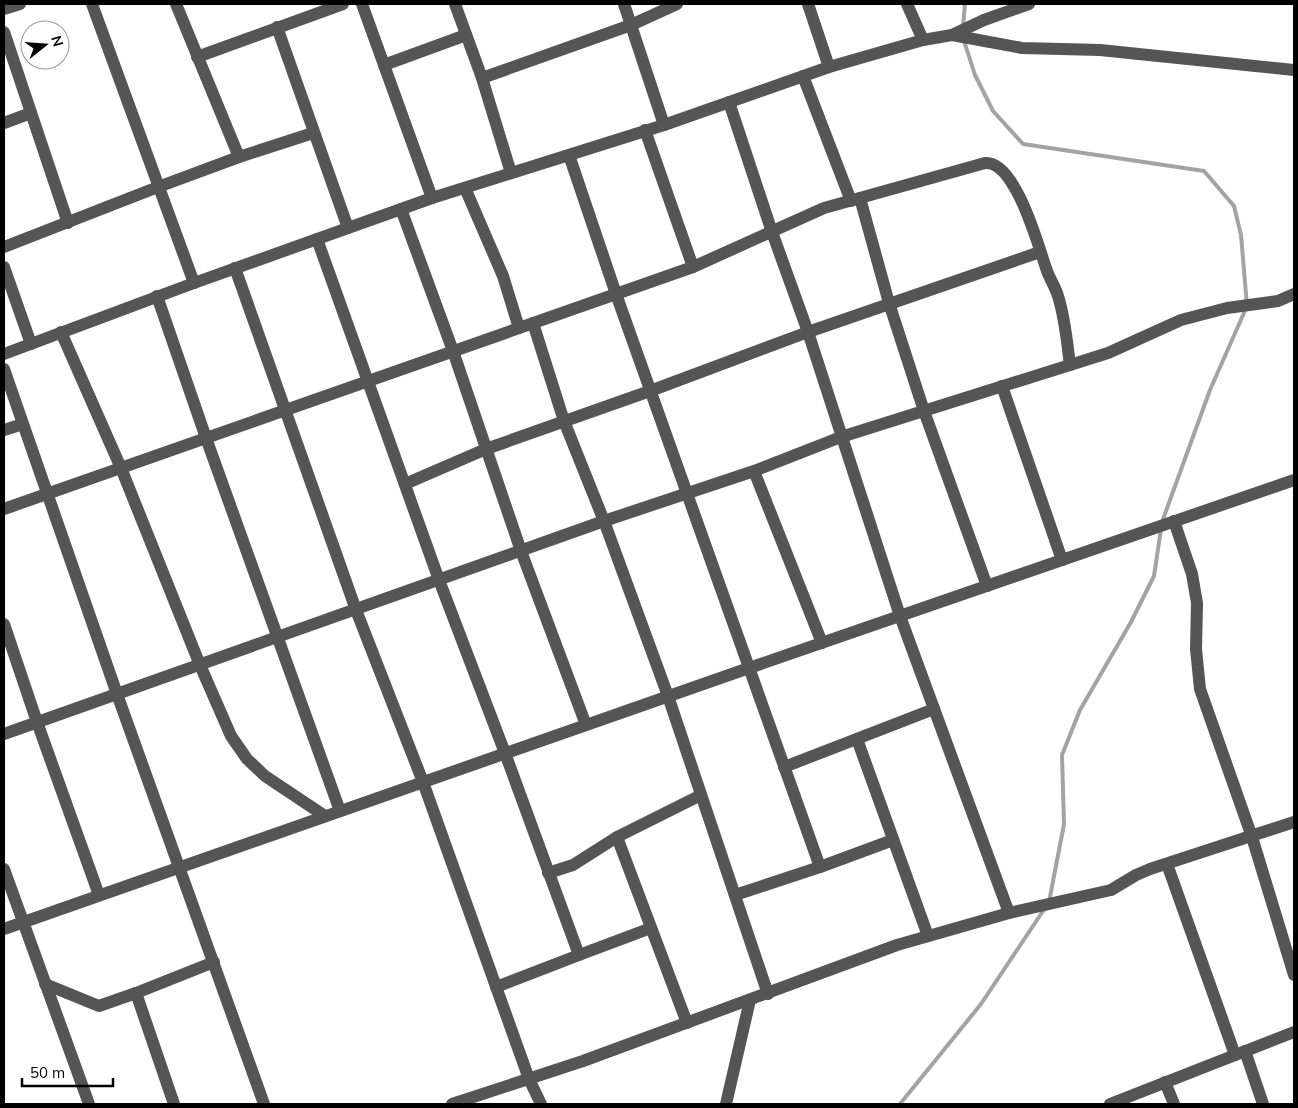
<svg xmlns="http://www.w3.org/2000/svg" width="1298" height="1108" font-family="Mulish,sans-serif">
	<rect width="100%" height="100%" fill="#fff"/>
	<g fill="none" stroke-linecap="round" stroke-linejoin="round">
		<g stroke="#a3a3a3" stroke-width="4">
			<path d="M963,26L965,4"/>
			<path d="M964,41L975,75L993,111L1023,144L1204,171L1234,206L1241,235L1247,306L1210,390L1162,522"/>
			<path d="M1049,902L1064,824L1062,755L1080,710L1131,622L1154,576L1161,529"/>
			<path d="M900,1104L981,1004L1045,908"/>
		</g>
		<g stroke="#555" stroke-width="12">
			<path d="M92,4L194,283"/>
			<path d="M176,4L239,157"/>
			<path d="M362,4L432,198"/>
			<path d="M455,4L482,78L511,173"/>
			<path d="M624,4L664,125"/>
			<path d="M808,4L829,67"/>
			<path d="M907,4L923,40"/>
			<path d="M4,9L20,4"/>
			<path d="M277,27L348,228"/>
			<path d="M4,32L68,223"/>
			<path d="M952,35L984,20L1029,4"/>
			<path d="M197,57L343,4"/>
			<path d="M384,65L466,35"/>
			<path d="M803,76L851,201"/>
			<path d="M482,78L631,25L677,4"/>
			<path d="M729,102L772,232L808,332L900,616L1009,913"/>
			<path d="M4,123L31,113"/>
			<path d="M645,130L693,267"/>
			<path d="M569,155L616,294L820,867"/>
			<path d="M465,188L503,276L519,328"/>
			<path d="M860,198L889,303L924,411L987,586"/>
			<path d="M401,209L453,351L521,551L586,725"/>
			<path d="M317,239L439,580L505,753L579,955L496,987"/>
			<path d="M4,247L158,187L239,157L313,133"/>
			<path d="M4,267L31,344"/>
			<path d="M235,268L356,610L423,782L529,1079L541,1104"/>
			<path d="M157,296L206,438L340,811"/>
			<path d="M533,323L564,421L604,521L668,696L768,994"/>
			<path d="M61,332L121,468L200,665L231,736L247,759L265,776L325,816"/>
			<path d="M4,354L194,283L432,198L664,125L829,67L923,40L952,35L1022,48L1100,50L1294,70"/>
			<path d="M4,369L117,694L264,1104"/>
			<path d="M1002,386L1062,560"/>
			<path d="M4,430L23,424"/>
			<path d="M754,471L822,643"/>
			<path d="M405,484L486,449L650,391L808,332L1040,252"/>
			<path d="M4,509L693,267L824,208L985,163C1015,160 1038,245 1046,268C1049,278 1055,286 1058,296C1065,318 1067,342 1070,365"/>
			<path d="M1174,521L1192,574L1197,603L1196,649L1200,689L1252,837L1294,975"/>
			<path d="M4,624L37,722L99,895"/>
			<path d="M4,734L604,521L754,471L841,437L1108,353L1181,320L1227,308L1278,301L1294,294"/>
			<path d="M857,739L928,936"/>
			<path d="M784,767L934,709"/>
			<path d="M617,837L687,1023"/>
			<path d="M1167,864L1235,1055"/>
			<path d="M4,869L89,1104"/>
			<path d="M548,873L573,865L617,837L701,795"/>
			<path d="M735,895L820,867L893,840"/>
			<path d="M4,929L749,668L1294,480"/>
			<path d="M579,955L651,928"/>
			<path d="M45,984L99,1006L136,993L214,962"/>
			<path d="M136,993L174,1104"/>
			<path d="M1245,1051L1263,1104"/>
			<path d="M1165,1082L1174,1104"/>
			<path d="M452,1104L583,1061L897,945L1009,913L1111,890L1136,875L1150,869L1294,822"/>
			<path d="M726,1104L750,1000"/>
			<path d="M1110,1104L1294,1032"/>
		</g>
	</g>
	<rect width="1298" height="1108" fill="none" stroke="#000000" stroke-width="10"/>
	<g transform="translate(45 45) rotate(73)"><circle r="24" fill="#ffffff" stroke="#999999"/>
	<path d="M0-4L9 19L0 12L-9 19Z" fill="#000000"/>
	<text y="-8" font-size="14" font-weight="bold" text-anchor="middle" fill="#000000">N</text>
	</g>
	<path d="M22 1078v8h91v-8" fill="none" stroke="#000000" stroke-width="2.5"/>
	<text x="30" y="1078" font-size="15" fill="#000000" stroke="#ffffff" stroke-width="4" paint-order="stroke">50 m</text>
</svg>
